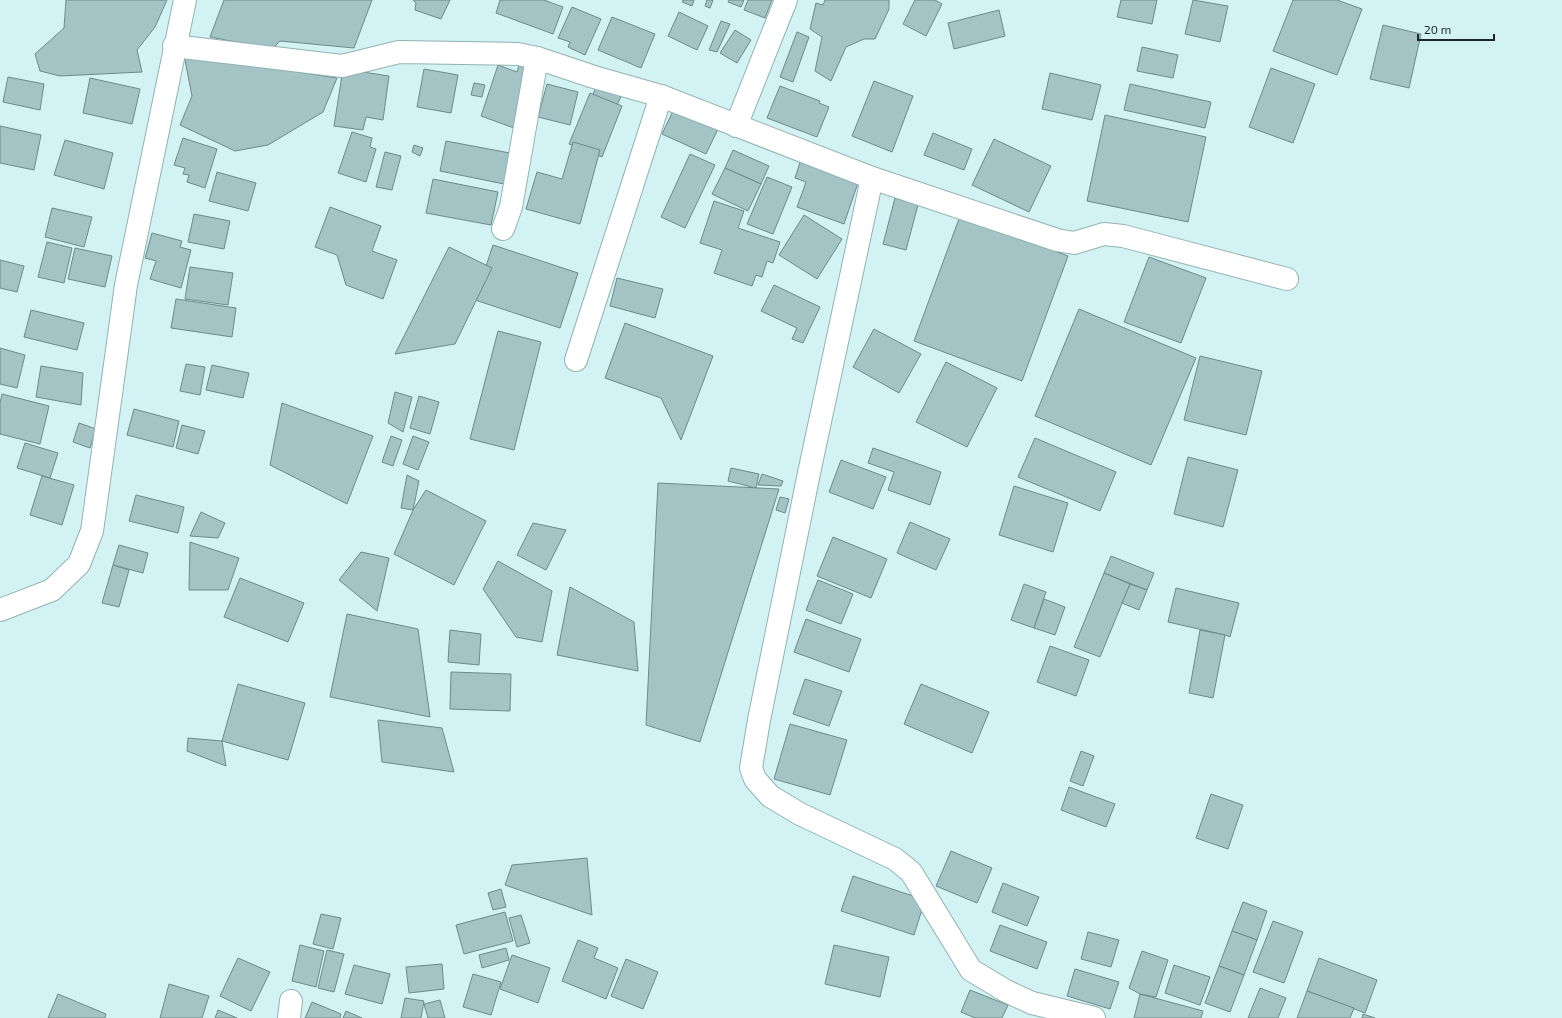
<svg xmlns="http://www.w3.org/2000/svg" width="1562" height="1018" font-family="'Exo 2',sans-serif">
	<rect width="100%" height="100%" fill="#d2f2f4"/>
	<g fill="#a3c3c4" stroke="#6c8a8c">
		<path d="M66,0H167L155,27L137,50L142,72L60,76L40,71L35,54L64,28Z"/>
		<path d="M224,0H372L354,48L280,41L272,49L210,37Z"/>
		<path d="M413,0H450L441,19L415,10L416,3Z"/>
		<path d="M500,0H544L563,7L553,34L496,13Z"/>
		<path d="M683,0H694L692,6L682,2Z"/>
		<path d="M707,0H713L710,8L705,6Z"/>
		<path d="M729,0H744L741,7L728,2Z"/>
		<path d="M748,0H772L765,18L744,10Z"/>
		<path d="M825,0H889V9L875,39H864L846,47L831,81L815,71L822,37L810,29L816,3L823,5Z"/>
		<path d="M915,0H935L942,4L926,36L903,24Z"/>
		<path d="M1121,0H1157L1152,24L1117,17Z"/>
		<path d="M1193,0L1228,6L1220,42L1185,34Z"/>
		<path d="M1293,0H1337L1362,9L1337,75L1273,51Z"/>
		<path d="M572,7L601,19L585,55L568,47L570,42L558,38Z"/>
		<path d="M999,10L1005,36L954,49L948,23Z"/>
		<path d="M679,12L708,26L697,50L668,36Z"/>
		<path d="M612,17L655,34L641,68L598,50Z"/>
		<path d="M721,21L730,24L717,52L709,50Z"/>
		<path d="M1383,25L1421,34L1409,88L1370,79Z"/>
		<path d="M735,30L751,40L737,63L720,53Z"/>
		<path d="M797,32L809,37L793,82L780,77Z"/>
		<path d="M1142,47L1178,55L1173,78L1137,71Z"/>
		<path d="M184,55L193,56L337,78L323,112L268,145L235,151L180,125L192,96Z"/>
		<path d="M522,55L536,59L514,128L481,116L498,65L517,72Z"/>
		<path d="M1271,68L1315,84L1293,143L1249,127Z"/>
		<path d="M343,69L389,76L383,120L366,117L363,130L334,126Z"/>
		<path d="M424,69L458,75L451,113L417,107Z"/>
		<path d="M1050,73L1101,85L1092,120L1042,109Z"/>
		<path d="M8,77L44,84L40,110L3,102Z"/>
		<path d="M90,78L140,89L132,124L83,113Z"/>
		<path d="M600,79L624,90L604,133L580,122Z"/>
		<path d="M874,81L913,96L892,152L852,136Z"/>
		<path d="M474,83L485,85L482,97L471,95Z"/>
		<path d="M547,84L578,92L570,125L538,117Z"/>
		<path d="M1130,84L1211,102L1205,128L1124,110Z"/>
		<path d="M780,86L820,101L819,103L829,107L817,137L767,118Z"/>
		<path d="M590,93L622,106L602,157L569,144Z"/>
		<path d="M674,109L718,129L706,154L662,134Z"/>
		<path d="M1105,115L1206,137L1188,222L1087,201Z"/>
		<path d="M0,126L41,135L34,170L0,163Z"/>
		<path d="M352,132L372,138L370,147L376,149L366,182L338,173Z"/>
		<path d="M933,133L972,149L964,170L924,155Z"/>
		<path d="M183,138L217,149L205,188L187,182L189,175L183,174L185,168L174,165Z"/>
		<path d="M994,139L1051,166L1029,212L972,185Z"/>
		<path d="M65,140L113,153L104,189L54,175Z"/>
		<path d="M446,141L510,153L504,184L440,171Z"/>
		<path d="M573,142L600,150L580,224L526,209L537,172L562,179Z"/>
		<path d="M414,145L423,148L420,156L412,152Z"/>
		<path d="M733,150L769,166L761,184L725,168Z"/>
		<path d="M385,152L401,156L392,190L376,187Z"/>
		<path d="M690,154L715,165L685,228L661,217Z"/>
		<path d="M802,156L860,177L844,224L797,207L806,182L795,178Z"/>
		<path d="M725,168L761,184L748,211L712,194Z"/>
		<path d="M217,172L256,183L248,211L209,201Z"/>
		<path d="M767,177L792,187L773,234L747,224Z"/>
		<path d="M433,179L498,192L491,225L426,213Z"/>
		<path d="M895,198L918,205L906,250L883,244Z"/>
		<path d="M714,201L744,211L738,228L780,242L773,263L767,261L762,277L756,275L752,286L714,273L722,250L700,243Z"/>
		<path d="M330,207L381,226L372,251L397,260L383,299L346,285L337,255L315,247Z"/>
		<path d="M52,208L92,217L84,247L45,237Z"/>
		<path d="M194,214L230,221L224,249L188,242Z"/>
		<path d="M804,215L842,239L817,279L779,255Z"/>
		<path d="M960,216L1068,256L1022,381L914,341Z"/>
		<path d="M152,233L182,241L180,247L191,250L181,288L150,279L156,261L145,258Z"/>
		<path d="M47,242L72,248L64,283L38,277Z"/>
		<path d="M493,245L578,273L560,328L475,300Z"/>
		<path d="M449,247L492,268L455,344L395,354Z"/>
		<path d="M75,248L112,256L105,287L68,279Z"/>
		<path d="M1149,257L1206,278L1181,343L1124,322Z"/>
		<path d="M0,260L24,266L17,292L0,288Z"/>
		<path d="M190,267L233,273L228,305L185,299Z"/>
		<path d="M617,278L663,289L655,318L610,306Z"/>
		<path d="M774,285L820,307L803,343L792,339L797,328L761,311Z"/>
		<path d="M176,299L236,308L232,337L171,328Z"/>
		<path d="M1079,309L1196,358L1151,465L1035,416Z"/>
		<path d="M31,310L84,323L77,350L24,337Z"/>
		<path d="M625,323L713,356L681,440L661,398L605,378Z"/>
		<path d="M874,329L921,354L899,393L853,367Z"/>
		<path d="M498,331L541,342L514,450L470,439Z"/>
		<path d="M0,348L25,355L17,388L0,384Z"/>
		<path d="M1200,356L1262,371L1246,435L1184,420Z"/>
		<path d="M946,362L997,388L967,447L916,422Z"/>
		<path d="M186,364L205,367L200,395L180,391Z"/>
		<path d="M212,365L249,373L243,398L206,390Z"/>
		<path d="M41,366L83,373L81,405L36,397Z"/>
		<path d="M395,392L412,397L403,432L388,423Z"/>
		<path d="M2,394L49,406L40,444L0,434V403Z"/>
		<path d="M419,396L439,402L430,434L410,428Z"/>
		<path d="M282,403L373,436L347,504L270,465Z"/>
		<path d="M134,409L179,421L173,447L127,435Z"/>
		<path d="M79,423L96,429L90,448L73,442Z"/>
		<path d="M182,425L205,431L198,454L176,448Z"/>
		<path d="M391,436L402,440L393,466L382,462Z"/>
		<path d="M413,436L429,442L418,470L403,464Z"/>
		<path d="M1035,438L1116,472L1100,511L1018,477Z"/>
		<path d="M25,443L58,453L50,478L17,468Z"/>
		<path d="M873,448L941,472L930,505L888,490L894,472L868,463Z"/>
		<path d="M1188,457L1238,470L1223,527L1174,514Z"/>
		<path d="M841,460L886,477L873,509L829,492Z"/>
		<path d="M731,468L759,474L756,488L728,481Z"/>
		<path d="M762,474L783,481L781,486L758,485Z"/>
		<path d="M407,475L419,481L413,510L401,508Z"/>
		<path d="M42,476L74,485L62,525L30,515Z"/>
		<path d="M658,483L779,489L700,742L646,725Z"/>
		<path d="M1014,486L1068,503L1053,552L999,535Z"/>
		<path d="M426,490L486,521L454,585L394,554L413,510Z"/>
		<path d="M136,495L184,507L178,533L129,521Z"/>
		<path d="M780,497L789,499L785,513L776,510Z"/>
		<path d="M201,512L225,523L218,538L190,536Z"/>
		<path d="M910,522L950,539L936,570L897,553Z"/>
		<path d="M533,523L566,530L546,570L517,555Z"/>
		<path d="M833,537L887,559L871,598L817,576Z"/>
		<path d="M190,542L239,558L228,590H189Z"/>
		<path d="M119,545L148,553L143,573L113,565Z"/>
		<path d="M361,552L389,558L377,611L339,580Z"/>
		<path d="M1111,556L1154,573L1147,590L1104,573Z"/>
		<path d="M498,561L552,591L542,642L516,637L483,589Z"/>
		<path d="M113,565L129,570L119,607L102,603Z"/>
		<path d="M1104,573L1130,584L1100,657L1074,647Z"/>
		<path d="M240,578L304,603L288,642L224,617Z"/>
		<path d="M818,580L853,594L841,624L806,610Z"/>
		<path d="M1024,584L1046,592L1034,628L1011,620Z"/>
		<path d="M1130,584L1147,590L1139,610L1122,603Z"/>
		<path d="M570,587L634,622L638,671L557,655Z"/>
		<path d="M1176,588L1239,603L1230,637L1225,635L1168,622Z"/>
		<path d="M1044,599L1065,607L1055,635L1034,628Z"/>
		<path d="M347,614L418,629L430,717L330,697Z"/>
		<path d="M806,619L861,639L849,672L794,652Z"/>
		<path d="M450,630L481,634L479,665L448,662Z"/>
		<path d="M1200,630L1225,635L1213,698L1189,693Z"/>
		<path d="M1050,646L1089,660L1076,696L1037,682Z"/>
		<path d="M451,672L511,674L510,711L450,709Z"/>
		<path d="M805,679L842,691L829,726L793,714Z"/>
		<path d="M238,684L305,703L288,760L222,741Z"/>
		<path d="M921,684L989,712L972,753L904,724Z"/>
		<path d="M378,720L442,728L454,772L382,762Z"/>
		<path d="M790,724L847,740L830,795L774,779Z"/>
		<path d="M188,738L222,741L226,766L187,751Z"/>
		<path d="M1081,751L1094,756L1083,786L1070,781Z"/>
		<path d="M1069,787L1115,804L1106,827L1061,810Z"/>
		<path d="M1211,794L1243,805L1228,849L1196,838Z"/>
		<path d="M951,851L992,868L977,903L936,886Z"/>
		<path d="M587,858L592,915L505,885L512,865Z"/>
		<path d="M853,876L925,900L914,935L841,911Z"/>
		<path d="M1003,883L1039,897L1027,926L992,912Z"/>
		<path d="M501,889L506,907L493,910L488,893Z"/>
		<path d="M1243,902L1267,911L1257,940L1232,931Z"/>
		<path d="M505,912L513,941L464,954L456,925Z"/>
		<path d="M321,914L341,918L333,949L313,944Z"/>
		<path d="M521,915L530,943L517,947L509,918Z"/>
		<path d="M1273,921L1303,932L1284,983L1253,972Z"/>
		<path d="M1000,925L1047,942L1037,969L990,951Z"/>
		<path d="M1232,931L1257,940L1244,975L1219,966Z"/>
		<path d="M1088,932L1119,940L1111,967L1081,959Z"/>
		<path d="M578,940L598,948L594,958L618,968L606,999L562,981Z"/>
		<path d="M300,945L324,951L316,987L292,981Z"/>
		<path d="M834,945L889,957L880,997L825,984Z"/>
		<path d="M506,948L509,960L482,968L479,955Z"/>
		<path d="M327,950L344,954L334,992L318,988Z"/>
		<path d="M1142,951L1168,960L1156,997L1140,994L1129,988Z"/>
		<path d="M512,955L550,968L538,1003L500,989Z"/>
		<path d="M238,958L270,972L251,1011L220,996Z"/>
		<path d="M1319,958L1377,980L1365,1013L1307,991Z"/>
		<path d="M626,959L658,972L643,1009L611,996Z"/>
		<path d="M442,964L444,989L409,993L406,967Z"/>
		<path d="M354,965L390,974L382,1004L345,994Z"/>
		<path d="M1174,965L1210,977L1200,1005L1165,993Z"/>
		<path d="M1219,966L1244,975L1230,1012L1205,1003Z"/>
		<path d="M1075,969L1119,982L1110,1009L1067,996Z"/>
		<path d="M473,974L501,982L491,1015L463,1007Z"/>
		<path d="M169,984L209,996L202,1018H160Z"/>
		<path d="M1260,988L1286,998L1278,1018H1248Z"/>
		<path d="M970,990L1008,1005L1002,1018H975L961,1012Z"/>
		<path d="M1307,991L1354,1008L1350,1018H1297Z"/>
		<path d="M58,994L106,1014L105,1018H48Z"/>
		<path d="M1140,994L1203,1011L1201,1018H1134Z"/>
		<path d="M405,998L424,1001L421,1018H401Z"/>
		<path d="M440,1000L445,1018H428L424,1004Z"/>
		<path d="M312,1002L341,1014L340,1018H305Z"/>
		<path d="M218,1010L237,1018H215Z"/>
		<path d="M346,1011L362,1018H343Z"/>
		<path d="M1363,1014L1375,1018H1362Z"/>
	</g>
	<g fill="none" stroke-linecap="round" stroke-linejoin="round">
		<g stroke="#93b2b4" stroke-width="24">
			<g id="street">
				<path d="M174,46L342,66L399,52L518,54L537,58L594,77L661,96L872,178L1057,240L1074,243L1104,234L1123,236L1287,279"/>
				<path d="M736,126L786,0"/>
				<path d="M872,178L809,473L759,720L751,768L755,779L770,796L800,814L895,859L911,872L971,970L1006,991L1032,1003L1094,1018"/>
				<path d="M503,229L511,207L537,58"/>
				<path d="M576,360L661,96"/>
				<path d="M289,1018L291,1001"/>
			</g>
		</g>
		<g stroke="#93b2b4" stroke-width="24">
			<path id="secondary" d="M0,610L52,590L79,564L92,531L126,285L185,0"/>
		</g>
		<use href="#street" stroke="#fff" stroke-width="22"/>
		<use href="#secondary" stroke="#fff" stroke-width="22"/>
	</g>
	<path d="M1418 34v6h76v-6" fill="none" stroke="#1b2728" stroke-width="2"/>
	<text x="1424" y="34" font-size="12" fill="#1b2728" stroke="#d2f2f4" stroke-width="3" paint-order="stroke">20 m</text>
</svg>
